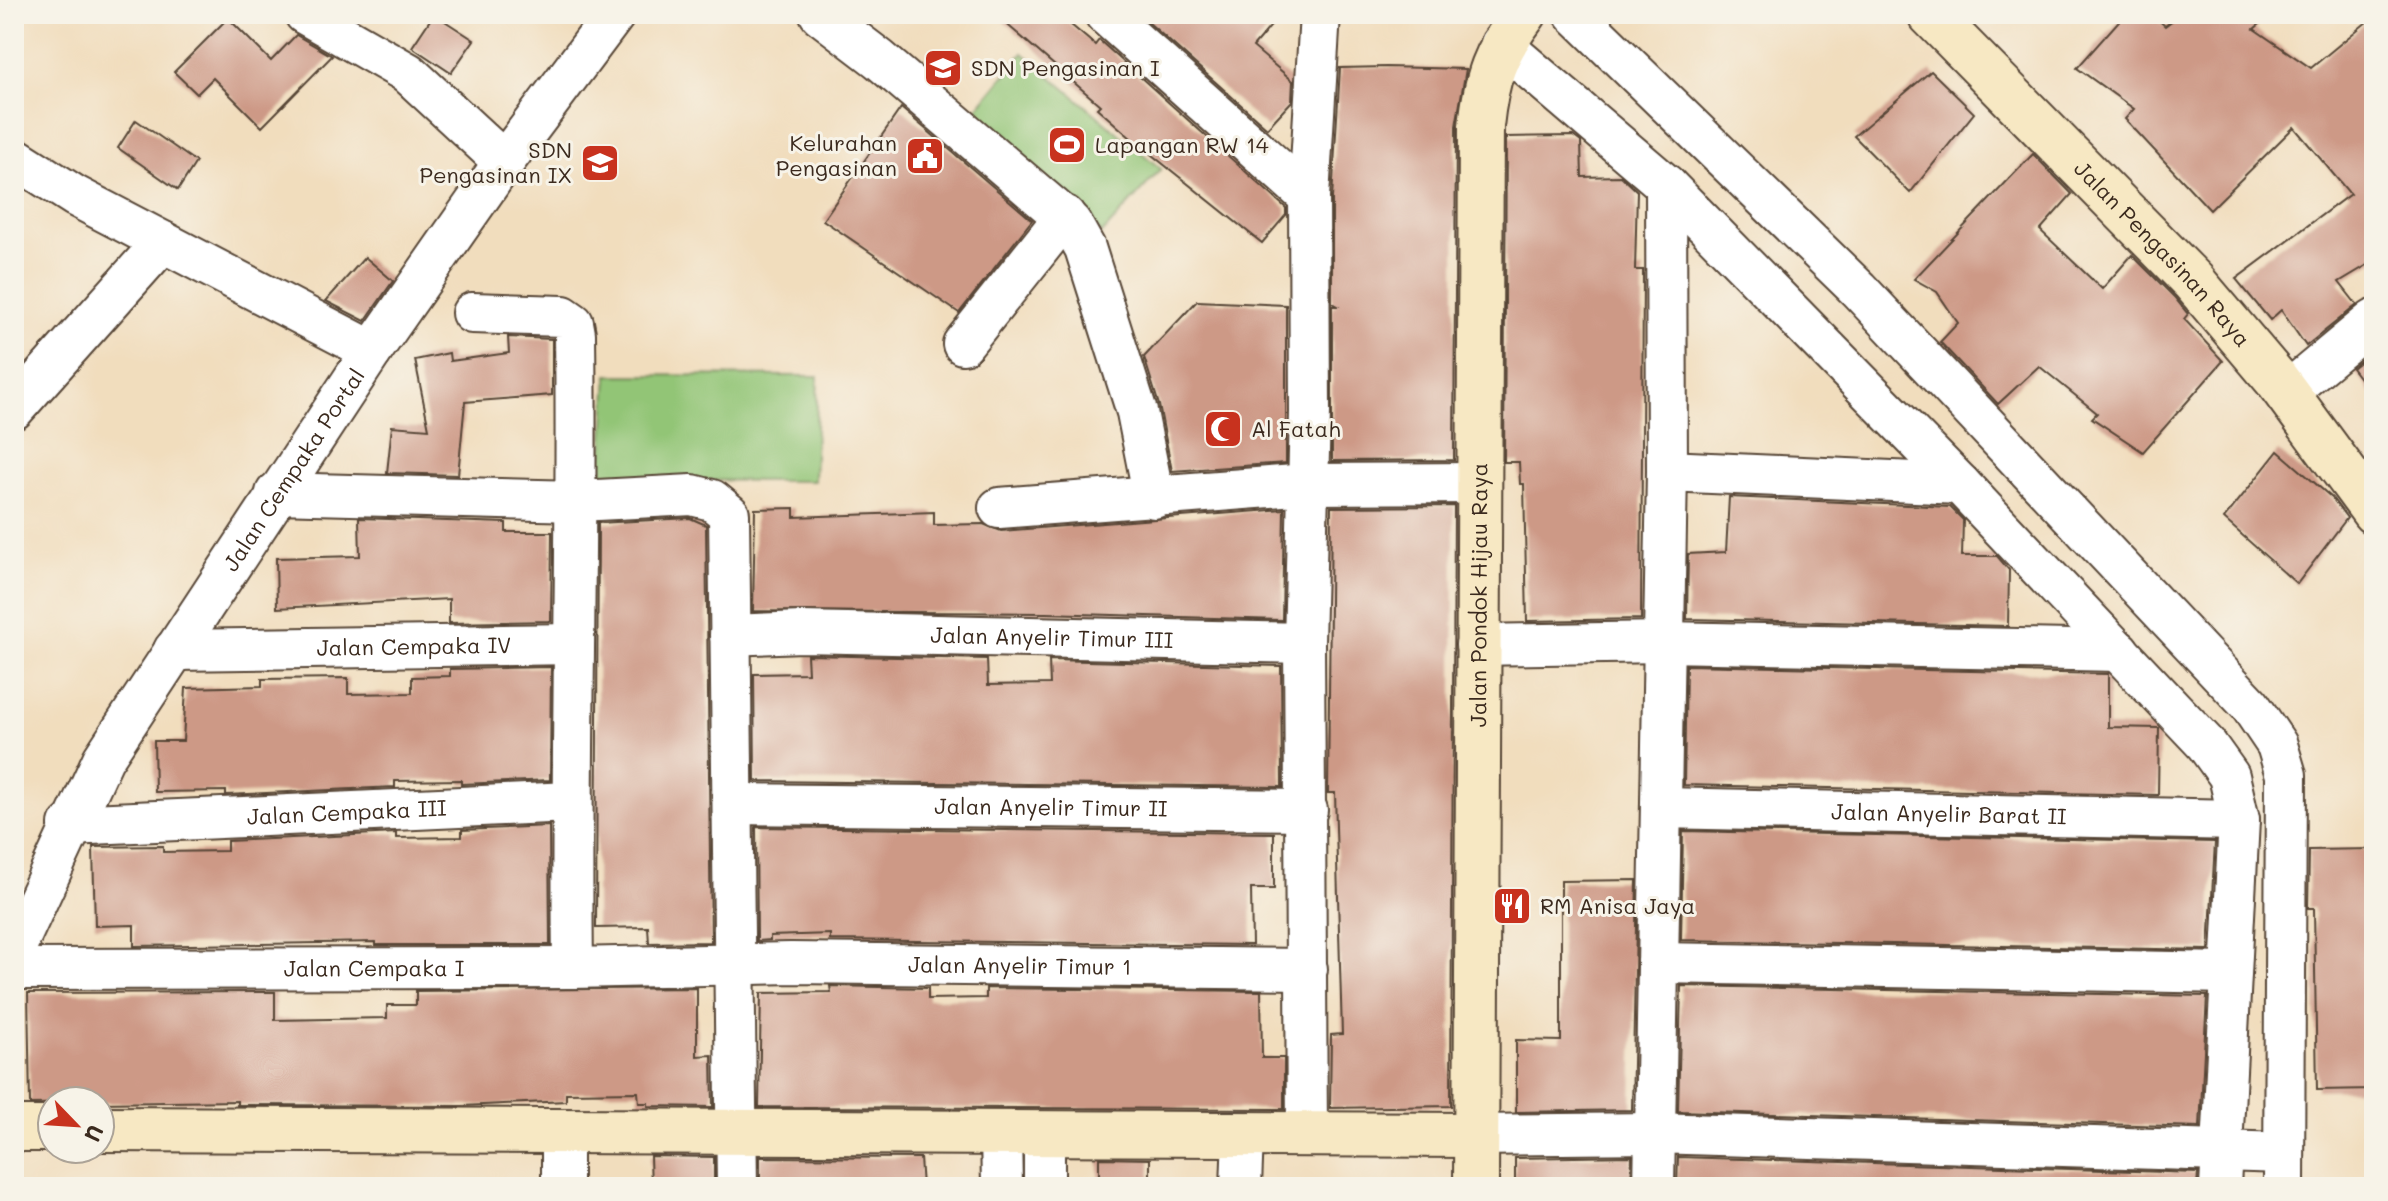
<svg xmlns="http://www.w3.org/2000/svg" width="2388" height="1201" font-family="Mali,sans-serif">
	<rect width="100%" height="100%" fill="#f7f3e8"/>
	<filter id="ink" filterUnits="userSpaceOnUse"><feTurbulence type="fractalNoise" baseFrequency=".0125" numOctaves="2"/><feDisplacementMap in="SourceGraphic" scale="16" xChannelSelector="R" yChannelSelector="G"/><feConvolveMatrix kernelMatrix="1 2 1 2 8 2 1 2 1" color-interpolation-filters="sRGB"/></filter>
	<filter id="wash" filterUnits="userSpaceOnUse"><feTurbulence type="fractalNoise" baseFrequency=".006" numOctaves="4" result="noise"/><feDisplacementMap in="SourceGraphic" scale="32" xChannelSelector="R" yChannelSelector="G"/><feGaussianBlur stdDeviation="1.8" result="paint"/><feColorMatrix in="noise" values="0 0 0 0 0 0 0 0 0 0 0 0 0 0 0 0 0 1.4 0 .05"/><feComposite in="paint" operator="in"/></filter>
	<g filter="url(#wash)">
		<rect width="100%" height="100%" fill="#f1ddbd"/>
		<g fill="#92c576" stroke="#66784a" stroke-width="2">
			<path d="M1023,53L1161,169L1102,234L970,117Z"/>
			<path d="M608,375L818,376L814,481L601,480Z"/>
		</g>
		<g id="blocks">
			<g fill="#cd9986">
				<path d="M434,14L474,40L451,73L412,47Z"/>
				<path d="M995,14H1058L1095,45L1099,40L1286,208V215L1262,243L1132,139L1097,108L1100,105Z"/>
				<path d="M1139,14H1281L1253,47L1293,81L1292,101L1267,128Z"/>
				<path d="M2125,14H2152L2165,26L2181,14H2272L2254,29L2311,68L2374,16V261L2339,282L2357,305L2306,346L2281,310L2270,320L2236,279L2350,194L2294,127L2210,210L2125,119L2134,109L2077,68Z"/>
				<path d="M228,18L271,61L296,35L332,56L262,127L213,78L197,94L174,72Z"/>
				<path d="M1386,67L1466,69L1456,126L1454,460L1332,461V306H1337L1332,303V198L1340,68Z"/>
				<path d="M1931,71L1974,113L1910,193L1854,136Z"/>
				<path d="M901,108L1032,220L959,313L823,220Z"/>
				<path d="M136,120L196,162L178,190L118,148Z"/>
				<path d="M1573,136L1581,142L1582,177L1621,176L1637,191L1635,270H1643L1641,619L1527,621L1524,484H1520L1519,462H1504L1506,137Z"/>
				<path d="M2033,154L2072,194L2040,230L2102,289L2132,255L2175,298L2188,314L2184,319L2223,361L2143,452L2092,418L2097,413L2039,366L1998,404L1940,342L1958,323L1937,292L1914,279Z"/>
				<path d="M365,257L393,281L365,321L326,301Z"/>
				<path d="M1197,301L1286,305V463L1172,471L1159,405L1144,357Z"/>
				<path d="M508,337L552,339V395L465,402L458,475L387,473L392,426L429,429L415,360L449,353L450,361L509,353Z"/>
				<path d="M2374,350V397L2352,368Z"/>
				<path d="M2278,451L2332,498L2347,518L2297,584L2224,519Z"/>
				<path d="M1729,497L1950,507L1963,520L1962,556H1997L2009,570L2008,626L1687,619L1688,554L1726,552Z"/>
				<path d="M1454,506L1451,1106L1330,1108L1331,1035L1342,1034L1335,793H1328L1331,507Z"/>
				<path d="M794,508V517L934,512V525L983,524L1001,531L1284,509L1282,620L1046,613L753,611L755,509Z"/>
				<path d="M359,518L506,523V532H552L551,621L449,623V599L277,608L276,558L360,556Z"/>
				<path d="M690,518L706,525L711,942L649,943L648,927L596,928L598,523Z"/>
				<path d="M807,655L987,659L988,685L1050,684L1049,660L1281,666L1282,787L755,781L754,674L808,673Z"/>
				<path d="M1686,665L2108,674V727L2159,728L2158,795L1684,785Z"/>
				<path d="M551,667L550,780L461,784V780L395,781V787L226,795V791L155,792L154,741H183L186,688L262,686V679L348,678V694L412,693V677L450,676V669Z"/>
				<path d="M549,826L550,945H376V942L134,946V925L95,926L93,847L163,846V852L227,851V841L396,833V838L462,837V830Z"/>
				<path d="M756,827L1274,833V889H1251L1252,945L830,940V934L770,936V940L757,941Z"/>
				<path d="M1683,831L2215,842L2209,950L1681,940Z"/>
				<path d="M2374,849V1089L2317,1090L2314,908H2308L2309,850Z"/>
				<path d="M1637,880L1632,1110L1516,1112V1040L1561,1041V881Z"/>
				<path d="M830,986L928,988V999L986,998V988L1261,991L1262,1058H1284V1109L759,1107L761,993L831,992Z"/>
				<path d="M1681,986L2207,996L2200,1127L1678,1111Z"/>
				<path d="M697,988V1056L712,1055L713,1107L648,1106V1103H639L638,1092L566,1093V1101L462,1106L237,1105V1101L30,1104L28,993L275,992V1020L387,1018V1005H416V991Z"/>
				<path d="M650,1156L714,1157V1187H651Z"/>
				<path d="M1632,1156L1631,1187H1515V1158Z"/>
				<path d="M760,1157L920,1158L922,1187H760Z"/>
				<path d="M1678,1157L2198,1173L2197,1187H1677Z"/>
				<path d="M1099,1158L1150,1159V1187H1099Z"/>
			</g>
		</g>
	</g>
	<g filter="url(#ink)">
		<use href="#blocks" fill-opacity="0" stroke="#564536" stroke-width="2"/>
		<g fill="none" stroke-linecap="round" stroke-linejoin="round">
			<g stroke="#564536" stroke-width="44">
				<g id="street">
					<path d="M305,14L408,73L504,162"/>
					<path d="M820,14L879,59L1071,223L1085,248L1137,412L1154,498"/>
					<path d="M1105,14L1309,197"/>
					<path d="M1575,14L1858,289L2250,705L2277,745L2286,775L2284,1187"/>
					<path d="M1501,44L1666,185L1960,484L2206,744L2229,776L2239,820L2220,1187"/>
					<path d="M14,157L75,196L372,351"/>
					<path d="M472,313L563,316L573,323L575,334C578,545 570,756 573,968"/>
					<path d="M963,344L1065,216"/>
					<path d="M2286,393L2374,320"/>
					<path d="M14,409L163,242"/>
					<path d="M1667,471L1960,484"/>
					<path d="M276,493L578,501L692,495L712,500L729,514L737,1187"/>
					<path d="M999,508L1308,484L1479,483"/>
					<path id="s1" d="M730,635L802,632L1304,643"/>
					<path d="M1476,645L1664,642L2119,651"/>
					<path id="s2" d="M174,650L574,644"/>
					<path id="s3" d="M733,804L1307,810"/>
					<path id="s4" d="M1661,808L2239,820"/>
					<path id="s5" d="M69,825L570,802"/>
					<path id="s6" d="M14,951L103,759L372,351L504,162L615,14"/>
					<path d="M1658,963L2231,973"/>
					<path id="s7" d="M14,969L573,968L791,963L1307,969"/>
					<path d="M1001,1133L1002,1187"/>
					<path d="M1044,1134V1187"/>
					<path d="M1307,1135L1304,643L1310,412L1309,197L1320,14"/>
					<path d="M1476,1135L1654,1133L2284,1153"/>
					<path d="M562,1187V1131"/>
					<path d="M1241,1187L1243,1135"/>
					<path d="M1654,1187L1667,471L1666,185"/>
				</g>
			</g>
			<g stroke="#564536" stroke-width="48">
				<g id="secondary">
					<path id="s8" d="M1930,14L2193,281L2276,379L2374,512"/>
					<path d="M14,1129H52"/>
					<path d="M100,1129L1476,1135"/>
					<path id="s9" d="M1476,1187L1481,126C1486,78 1495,52 1524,14"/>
				</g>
			</g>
			<use href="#street" stroke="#fff" stroke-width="40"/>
			<use href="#secondary" stroke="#f7e8c3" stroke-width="44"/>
		</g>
	</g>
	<defs>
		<g id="school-square" transform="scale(2)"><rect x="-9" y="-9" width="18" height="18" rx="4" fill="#c8321e" stroke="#f7f3e8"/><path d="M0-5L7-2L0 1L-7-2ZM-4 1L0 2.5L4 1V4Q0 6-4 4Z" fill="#fff"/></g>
		<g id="stadium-square" transform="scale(2)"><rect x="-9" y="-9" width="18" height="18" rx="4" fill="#c8321e" stroke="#f7f3e8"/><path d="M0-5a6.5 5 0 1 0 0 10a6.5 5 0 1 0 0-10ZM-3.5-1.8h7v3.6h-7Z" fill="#fff"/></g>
		<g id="civic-square" transform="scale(2)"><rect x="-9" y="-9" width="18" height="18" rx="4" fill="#c8321e" stroke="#f7f3e8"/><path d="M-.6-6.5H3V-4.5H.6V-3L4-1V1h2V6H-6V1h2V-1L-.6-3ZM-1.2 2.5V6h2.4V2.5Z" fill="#fff"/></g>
		<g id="mosque-square" transform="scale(2)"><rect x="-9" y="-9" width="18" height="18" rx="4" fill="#c8321e" stroke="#f7f3e8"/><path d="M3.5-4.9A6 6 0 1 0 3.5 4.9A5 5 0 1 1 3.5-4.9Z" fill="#fff"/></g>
		<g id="restaurant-square" transform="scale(2)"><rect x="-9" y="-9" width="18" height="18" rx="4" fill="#c8321e" stroke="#f7f3e8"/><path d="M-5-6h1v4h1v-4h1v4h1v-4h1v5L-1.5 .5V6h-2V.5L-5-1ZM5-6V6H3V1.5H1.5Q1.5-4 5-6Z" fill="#fff"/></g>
	</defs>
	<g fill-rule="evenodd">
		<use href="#school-square" x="943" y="68"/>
		<use href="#stadium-square" x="1067" y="145"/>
		<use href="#civic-square" x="925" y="156"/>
		<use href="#school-square" x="600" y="163"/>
		<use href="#mosque-square" x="1223" y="429"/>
		<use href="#restaurant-square" x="1512" y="906"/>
	</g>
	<g text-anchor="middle" stroke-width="6" stroke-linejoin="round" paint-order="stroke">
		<g font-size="22" fill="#3b2a1e" stroke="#f7f3e8" text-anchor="start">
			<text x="971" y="76">SDN Pengasinan I</text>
			<text x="897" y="151" text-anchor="end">Kelurahan<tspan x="897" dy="25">Pengasinan</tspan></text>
			<text x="1095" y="153">Lapangan RW 14</text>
			<text x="572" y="158" text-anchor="end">SDN<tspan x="572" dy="25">Pengasinan IX</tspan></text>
			<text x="1251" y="437">Al Fatah</text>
			<text x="1540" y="914">RM Anisa Jaya</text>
		</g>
		<g font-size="22" fill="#3b2a1e" stroke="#f7f3e8">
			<text dy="8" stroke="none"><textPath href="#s8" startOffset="334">Jalan Pengasinan Raya</textPath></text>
			<text dy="8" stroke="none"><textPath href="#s6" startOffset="558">Jalan Cempaka Portal</textPath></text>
			<text dy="8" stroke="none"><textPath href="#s9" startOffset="592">Jalan Pondok Hijau Raya</textPath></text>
			<text dy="8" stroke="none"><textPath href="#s1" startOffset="322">Jalan Anyelir Timur III</textPath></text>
			<text dy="8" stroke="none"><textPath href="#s2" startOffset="240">Jalan Cempaka IV</textPath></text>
			<text dy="8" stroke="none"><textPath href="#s3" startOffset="318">Jalan Anyelir Timur II</textPath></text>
			<text dy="8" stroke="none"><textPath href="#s5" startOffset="278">Jalan Cempaka III</textPath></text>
			<text dy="8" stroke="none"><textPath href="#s4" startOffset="288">Jalan Anyelir Barat II</textPath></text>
			<text dy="8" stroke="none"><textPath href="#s7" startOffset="1006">Jalan Anyelir Timur 1</textPath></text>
			<text dy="8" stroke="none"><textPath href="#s7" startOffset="360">Jalan Cempaka I</textPath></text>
		</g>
	</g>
	<rect width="2388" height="1201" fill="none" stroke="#f7f3e8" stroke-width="48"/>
	<g transform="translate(76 1125) rotate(115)"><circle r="38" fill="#f7f3e8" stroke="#aca397" stroke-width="2"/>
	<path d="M0-6L14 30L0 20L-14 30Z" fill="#c8321e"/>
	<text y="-12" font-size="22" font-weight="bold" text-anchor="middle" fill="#3b2a1e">U</text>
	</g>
</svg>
